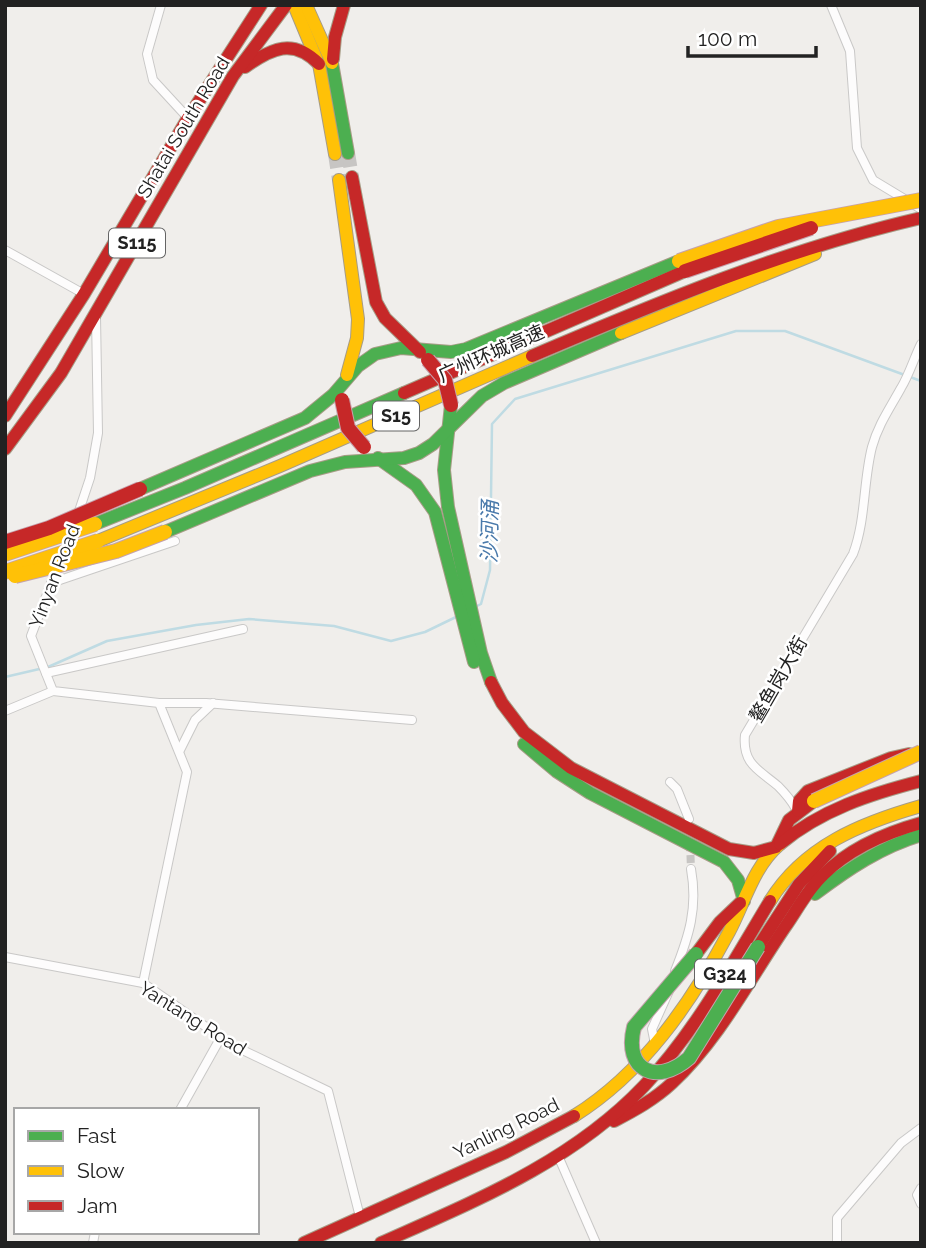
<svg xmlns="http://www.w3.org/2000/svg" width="926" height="1248" font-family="Raleway,'Noto Sans SC',sans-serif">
	<rect width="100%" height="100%" fill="#f0eeeb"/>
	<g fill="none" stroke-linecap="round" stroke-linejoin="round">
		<g stroke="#bfdbe3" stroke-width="2.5">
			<path d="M477,606L481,604L490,570L492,424L515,399L736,331H785L921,381"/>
			<path d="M5,677L48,667L107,641L196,625L249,619L334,626L391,641L425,632L456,617"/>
		</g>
		<path stroke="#c7c5c3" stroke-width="8" stroke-dasharray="8 4" stroke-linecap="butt" d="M690,843L691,869"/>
		<g stroke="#c7c5c3" stroke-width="14" stroke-dasharray="14 7" stroke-linecap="butt">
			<path d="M348,153L352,177"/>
			<path d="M335,154L339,180"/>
		</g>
		<g stroke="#c9c8c7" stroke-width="10">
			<g id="street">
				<path d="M161,5L147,54L153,80L188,118"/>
				<path d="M831,5L850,51L857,148L873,180L921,209"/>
				<path d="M5,250L84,294"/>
				<path d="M78,514L90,478L98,433L96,317"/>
				<path d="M58,565L31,636L53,691L159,703L187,772L143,983"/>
				<path d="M51,583L175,541"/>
				<path d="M46,673L243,629"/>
				<path d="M159,703H206L412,720"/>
				<path d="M5,711L53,691"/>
				<path d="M180,750L195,720L213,703"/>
				<path d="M670,782L677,789L689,819"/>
				<path d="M796,809C791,800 785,793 778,786C759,770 742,764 745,735L853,554C866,520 863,482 872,447C878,425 890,408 901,388C909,375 914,358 921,344"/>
				<path d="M5,957L143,983L232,1045L328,1091L360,1217"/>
				<path d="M675,971C689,936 698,908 691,869"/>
				<path d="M655,1044L652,1029L669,991"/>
				<path d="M180,1110L221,1037"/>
				<path d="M559,1158L596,1243"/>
				<path d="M921,1188L917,1195L921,1204"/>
				<path d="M93,1243L95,1232"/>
				<path d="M837,1243V1218L901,1143L921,1128"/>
			</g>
		</g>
		<g stroke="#a79c86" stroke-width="14">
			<g id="fast">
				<path d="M332,63L348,153"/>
				<path d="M451,405L444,470L448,507L481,653L491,682"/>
				<path d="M378,458L416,485L435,512L474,662"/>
				<path d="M140,489L305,418L333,395L358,366L375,354L401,348L451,352L466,349L679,261"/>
				<path d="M95,524L185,488L404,393"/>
				<path d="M165,532L310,471L345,462L404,458L419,453L433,444L482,396L504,383L621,333"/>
				<path d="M524,744L556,771L590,793L724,862L738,880L744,901"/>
				<path d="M815,894C848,869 881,847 921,835"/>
			</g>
		</g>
		<g stroke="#a79c86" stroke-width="14">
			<g id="slow">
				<path d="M294,5L316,58"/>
				<path d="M306,5L332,63"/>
				<path d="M319,64L335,154"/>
				<path d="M339,180L358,319L357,338L347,375"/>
				<path d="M621,333L815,254"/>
				<path d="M98,541L280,466L532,356"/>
				<path d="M770,901C804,846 861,823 921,806"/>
				<path d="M574,1116C643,1073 691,1003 729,932C745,902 753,867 780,844"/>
			</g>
		</g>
		<g stroke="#a79c86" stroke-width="14">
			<g id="jam">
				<path d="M333,59L335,37L344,5"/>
				<path d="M245,67C272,48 293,38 319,64"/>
				<path d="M352,177L376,302L385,318L420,352"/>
				<path d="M532,356C659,302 786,249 921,218"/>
				<path d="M404,393L685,271"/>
				<path d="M5,416L84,294L188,118L261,5"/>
				<path d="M5,449L61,373L233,76L286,5"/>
				<path d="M491,682L502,703L524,732L571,768L729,849L754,853L776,847L789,820L814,801"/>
				<path d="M798,811L799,801L808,791L891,758L909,754"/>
				<path d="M780,844C821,810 870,794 921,781"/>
				<path d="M758,947L799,884L830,851"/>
				<path d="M696,954L720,922L740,903"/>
				<path d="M614,1121C635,1110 655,1099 672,1083C719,1039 749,980 785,927C797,910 807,890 823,875C849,849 885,833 921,823"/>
				<path d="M304,1243L506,1152L574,1116"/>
				<path d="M381,1243C475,1201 572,1162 644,1086C695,1032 732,964 770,901"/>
			</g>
		</g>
		<use href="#street" stroke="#fdfcfc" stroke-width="8"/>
		<use href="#fast" stroke="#4caf50" stroke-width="12"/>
		<use href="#slow" stroke="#ffc107" stroke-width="12"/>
		<use href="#jam" stroke="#c62828" stroke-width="12"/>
		<g stroke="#c5a2ac" stroke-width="16" stroke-linecap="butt">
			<path id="fast-bridge" d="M696,954L634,1027C623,1071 657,1086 689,1058L758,947"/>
		</g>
		<g stroke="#c5a2ac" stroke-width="16" stroke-linecap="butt">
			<g id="slow-bridge">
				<path d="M679,261L778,227L921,200"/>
				<path d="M5,554L95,524"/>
				<path d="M5,572L98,541"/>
				<path d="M15,576L116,551L165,532"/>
				<path d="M814,801L921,752"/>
			</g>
		</g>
		<g stroke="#c5a2ac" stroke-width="16" stroke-linecap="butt">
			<g id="jam-bridge">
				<path d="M685,271L811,228"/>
				<path d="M428,360L445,380L451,405"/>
				<path d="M342,400L348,428L364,447"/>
				<path d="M5,542L49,528L140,489"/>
			</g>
		</g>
		<use href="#fast-bridge" stroke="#4caf50" stroke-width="14"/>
		<use href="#slow-bridge" stroke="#ffc107" stroke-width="14"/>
		<use href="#jam-bridge" stroke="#c62828" stroke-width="14"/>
	</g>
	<g text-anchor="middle" stroke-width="5" stroke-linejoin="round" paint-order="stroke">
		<g fill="#fff" stroke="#646464" stroke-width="2">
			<rect x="109" y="228.5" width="56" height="29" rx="5"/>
			<rect x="373" y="401.5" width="46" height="29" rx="5"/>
			<rect x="695" y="959.5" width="60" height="29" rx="5"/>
		</g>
		<g font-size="18" font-weight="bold" fill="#222">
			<text x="137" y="249">S115</text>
			<text x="396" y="422">S15</text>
			<text x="725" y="980">G324</text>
		</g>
		<g font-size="19" fill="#222" stroke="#fff">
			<text transform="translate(183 127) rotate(-59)" y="7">Shatai South Road</text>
			<text transform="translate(491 353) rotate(-24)" y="7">广州环城高速</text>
			<text transform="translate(54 576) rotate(-69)" y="7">Yinyan Road</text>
			<text transform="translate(778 679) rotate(-60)" y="7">鳌鱼岗大街</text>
			<text transform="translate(193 1018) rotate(32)" y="7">Yantang Road</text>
			<text transform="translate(506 1128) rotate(-26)" y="7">Yanling Road</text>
		</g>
		<g font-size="21" font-style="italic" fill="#4a7aab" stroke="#fff">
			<text transform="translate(490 532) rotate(-89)" y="7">沙河涌</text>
		</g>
	</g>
	<rect width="926" height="1248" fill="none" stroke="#222222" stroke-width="14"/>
	<rect x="14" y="1108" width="245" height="126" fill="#ffffff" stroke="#a7a7a7" stroke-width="2"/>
	<rect x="28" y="1131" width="35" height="10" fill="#4caf50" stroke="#a7a7a7" stroke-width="2"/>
	<text x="77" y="1143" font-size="21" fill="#222222">Fast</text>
	<rect x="28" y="1166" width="35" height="10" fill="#ffc107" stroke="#a7a7a7" stroke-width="2"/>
	<text x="77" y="1178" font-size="21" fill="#222222">Slow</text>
	<rect x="28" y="1201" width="35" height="10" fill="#c62828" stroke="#a7a7a7" stroke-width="2"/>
	<text x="77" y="1213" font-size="21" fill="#222222">Jam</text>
	<path d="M688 46v10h128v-10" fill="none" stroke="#222222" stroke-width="3.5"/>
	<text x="698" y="46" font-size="21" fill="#222222" stroke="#ffffff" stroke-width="5" paint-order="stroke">100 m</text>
</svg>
